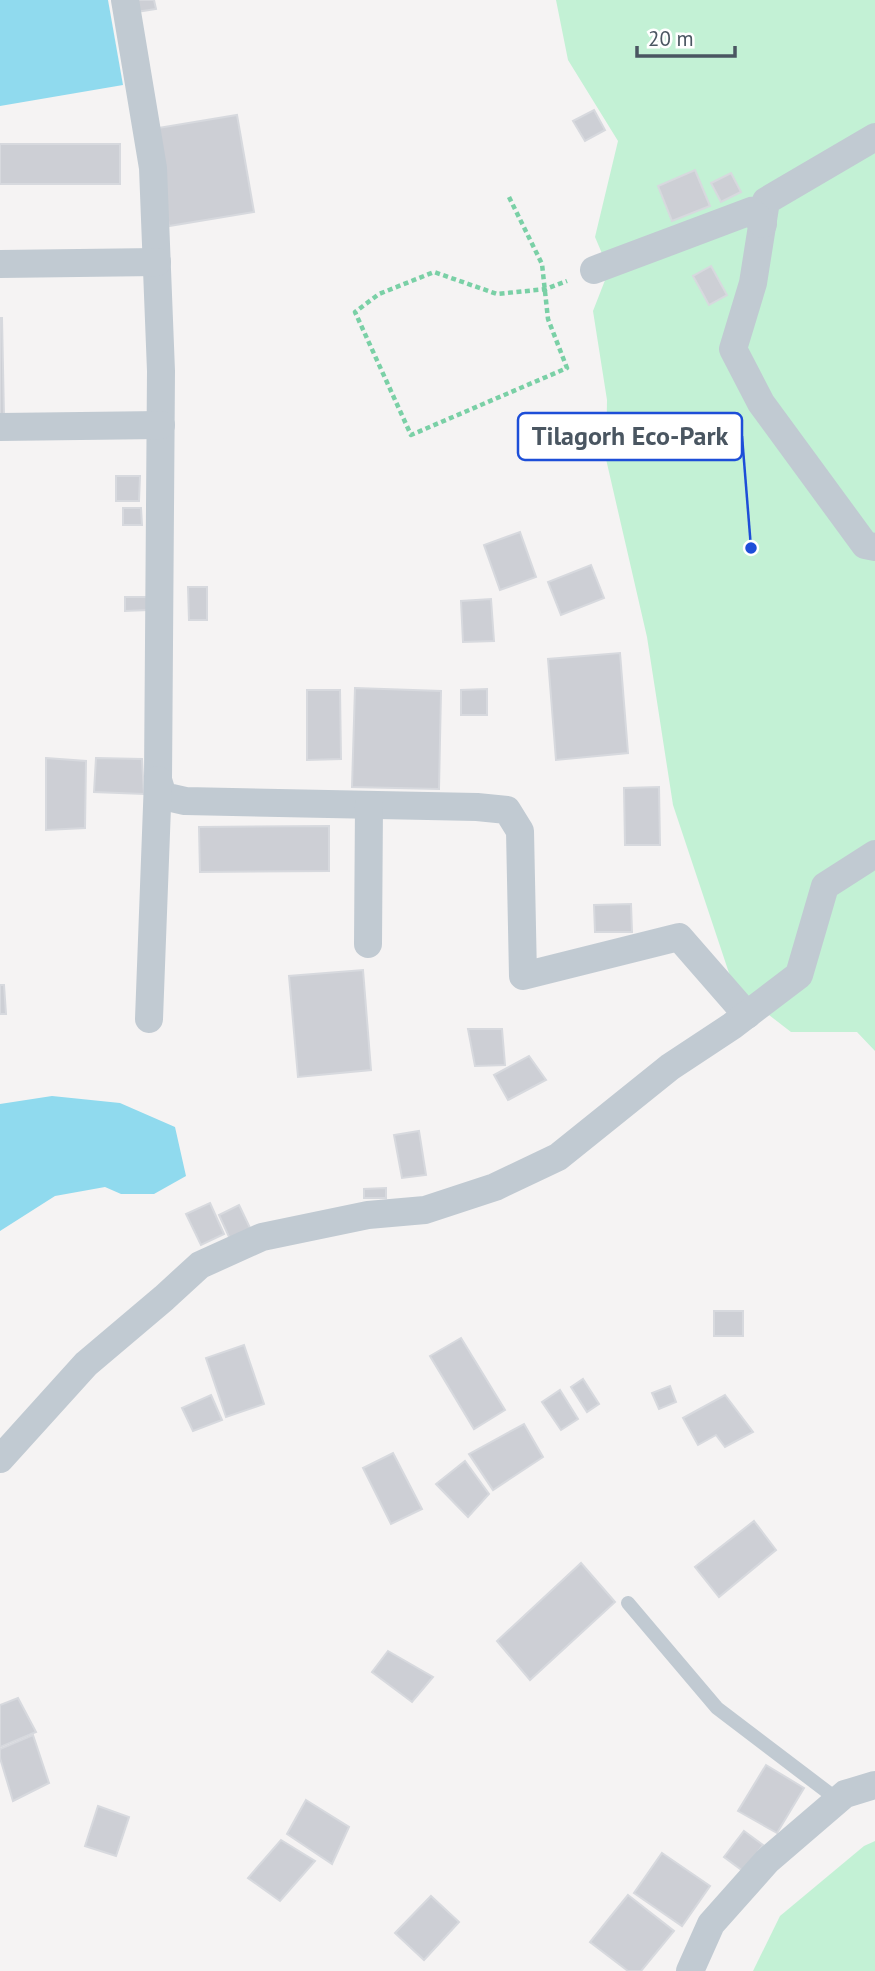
<svg xmlns="http://www.w3.org/2000/svg" width="875" height="1971" font-family="'PT Sans',sans-serif">
	<rect width="100%" height="100%" fill="#f5f3f3"/>
	<g fill="#c3f1d5">
		<path d="M556,0H875V1051L857,1032H791L734,988L673,805L647,637L606,459L607,400L593,311L609,270L595,237L618,141L568,60Z"/>
		<path d="M875,1841V1971H753L780,1916L864,1846Z"/>
	</g>
	<g fill="#90daee">
		<path d="M0,0H108L123,85L0,106Z"/>
		<path d="M52,1096L120,1103L175,1127L186,1176L154,1194H121L105,1187L55,1196L0,1231V1104Z"/>
	</g>
	<g fill="#cdcfd5" stroke="#d7d9de" stroke-width="2">
		<path d="M134,0H154L156,9L136,12Z"/>
		<path d="M594,110L605,130L585,141L573,121Z"/>
		<path d="M237,115L254,212L169,226L152,129Z"/>
		<rect x="0" y="144" width="120" height="40"/>
		<path d="M695,170L710,206L672,221L658,186Z"/>
		<path d="M731,173L741,192L721,202L711,183Z"/>
		<path d="M711,266L727,295L709,305L693,276Z"/>
		<path d="M0,318H2L4,417H0Z"/>
		<path d="M116,476H140L139,501H116Z"/>
		<path d="M123,508H141L142,525H123Z"/>
		<path d="M520,532L536,577L500,590L484,545Z"/>
		<path d="M591,565L604,598L561,615L548,582Z"/>
		<path d="M188,587H207V620H189Z"/>
		<path d="M125,597H148V610L125,611Z"/>
		<path d="M491,599L494,641L463,642L461,601Z"/>
		<path d="M620,653L628,753L556,760L548,659Z"/>
		<path d="M355,688L441,691L439,789L352,787Z"/>
		<path d="M487,689V715H461V690Z"/>
		<path d="M307,690H340L341,759L307,760Z"/>
		<path d="M46,758L86,761L85,828L46,830Z"/>
		<path d="M96,758L142,759L144,794L94,792Z"/>
		<path d="M659,787L660,845H625L624,788Z"/>
		<path d="M329,826V871L200,872L199,827Z"/>
		<path d="M631,904L632,932H595L594,905Z"/>
		<path d="M363,970L371,1070L298,1077L289,976Z"/>
		<path d="M0,985H4L6,1014H0Z"/>
		<path d="M468,1029H502L505,1065L475,1066Z"/>
		<path d="M529,1056L546,1080L508,1100L494,1075Z"/>
		<path d="M419,1131L426,1175L402,1178L394,1135Z"/>
		<path d="M386,1188V1198H364V1189Z"/>
		<path d="M210,1203L224,1234L201,1245L186,1214Z"/>
		<path d="M239,1205L251,1230L230,1239L219,1215Z"/>
		<rect x="714" y="1311" width="29" height="25"/>
		<path d="M461,1338L505,1410L474,1429L430,1356Z"/>
		<path d="M244,1345L264,1404L226,1417L206,1358Z"/>
		<path d="M583,1379L599,1404L587,1412L571,1387Z"/>
		<path d="M670,1386L676,1402L659,1409L652,1393Z"/>
		<path d="M560,1390L578,1419L561,1430L542,1402Z"/>
		<path d="M211,1395L222,1420L193,1431L182,1408Z"/>
		<path d="M725,1395L753,1432L725,1447L716,1435L698,1445L683,1418Z"/>
		<path d="M524,1424L543,1457L493,1490L469,1454Z"/>
		<path d="M393,1453L422,1509L391,1524L363,1468Z"/>
		<path d="M465,1461L489,1494L468,1517L436,1484Z"/>
		<path d="M754,1521L776,1550L719,1597L695,1567Z"/>
		<path d="M581,1563L615,1602L530,1680L497,1641Z"/>
		<path d="M388,1651L433,1677L412,1702L372,1672Z"/>
		<path d="M18,1698L36,1732L0,1747V1705Z"/>
		<path d="M33,1735L49,1783L13,1801L0,1758V1749Z"/>
		<path d="M766,1765L804,1788L777,1833L738,1811Z"/>
		<path d="M306,1800L349,1827L332,1864L287,1834Z"/>
		<path d="M98,1806L129,1817L116,1856L85,1846Z"/>
		<path d="M744,1831L763,1845L743,1871L724,1857Z"/>
		<path d="M281,1840L315,1861L280,1901L248,1878Z"/>
		<path d="M662,1853L710,1886L682,1926L634,1893Z"/>
		<path d="M628,1895L674,1931L641,1971H628L590,1942Z"/>
		<path d="M431,1896L459,1922L424,1960L395,1933Z"/>
	</g>
	<g fill="none" stroke-linecap="round" stroke-linejoin="round">
		<path stroke="#7ad0a6" stroke-width="4.5" stroke-dasharray="5 3.5" stroke-linecap="butt" d="M509,197L542,264L548,319L567,368L411,435L355,312L379,294L434,272L497,294L546,289L567,281"/>
		<path stroke="#c1cad2" stroke-width="14" d="M628,1603L717,1708L838,1800"/>
		<g stroke="#c1cad2" stroke-width="28">
			<path d="M125,0L153,168L161,371L158,780L163,796L185,801L477,807L507,810L520,831L523,976L679,937L747,1015"/>
			<path d="M875,137L766,201L753,283L733,349L761,403L865,545L875,547"/>
			<path d="M0,264L157,262"/>
			<path d="M594,270L751,211L763,224"/>
			<path d="M0,427L161,425"/>
			<path d="M368,944L369,805"/>
			<path d="M149,1019L158,780"/>
			<path d="M0,1459L86,1364L164,1298L200,1265L262,1237L368,1215L425,1210L495,1187L558,1157L670,1067L732,1026L799,975L825,886L875,854"/>
			<path d="M690,1971L711,1924L767,1861L845,1794L875,1785"/>
		</g>
	</g>
	<path fill="none" stroke="#1d4ed8" stroke-width="2.5" d="M751 548L742 436"/>
	<circle fill="#1d4ed8" stroke="#fff" stroke-width="2.5" cx="751" cy="548" r="7"/>
	<rect fill="#fff" stroke="#1d4ed8" stroke-width="2.5" x="518" y="413" width="224" height="47" rx="7"/>
	<g font-size="26" text-anchor="middle" font-weight="bold" fill="#4a5661">
		<text x="630" y="445">Tilagorh Eco-Park</text>
	</g>
	<path d="M637 46v10h98v-10" fill="none" stroke="#4a5661" stroke-width="3.5"/>
	<text x="648" y="46" font-size="21" fill="#4a5661" stroke="#ffffff" stroke-width="5" paint-order="stroke">20 m</text>
</svg>
